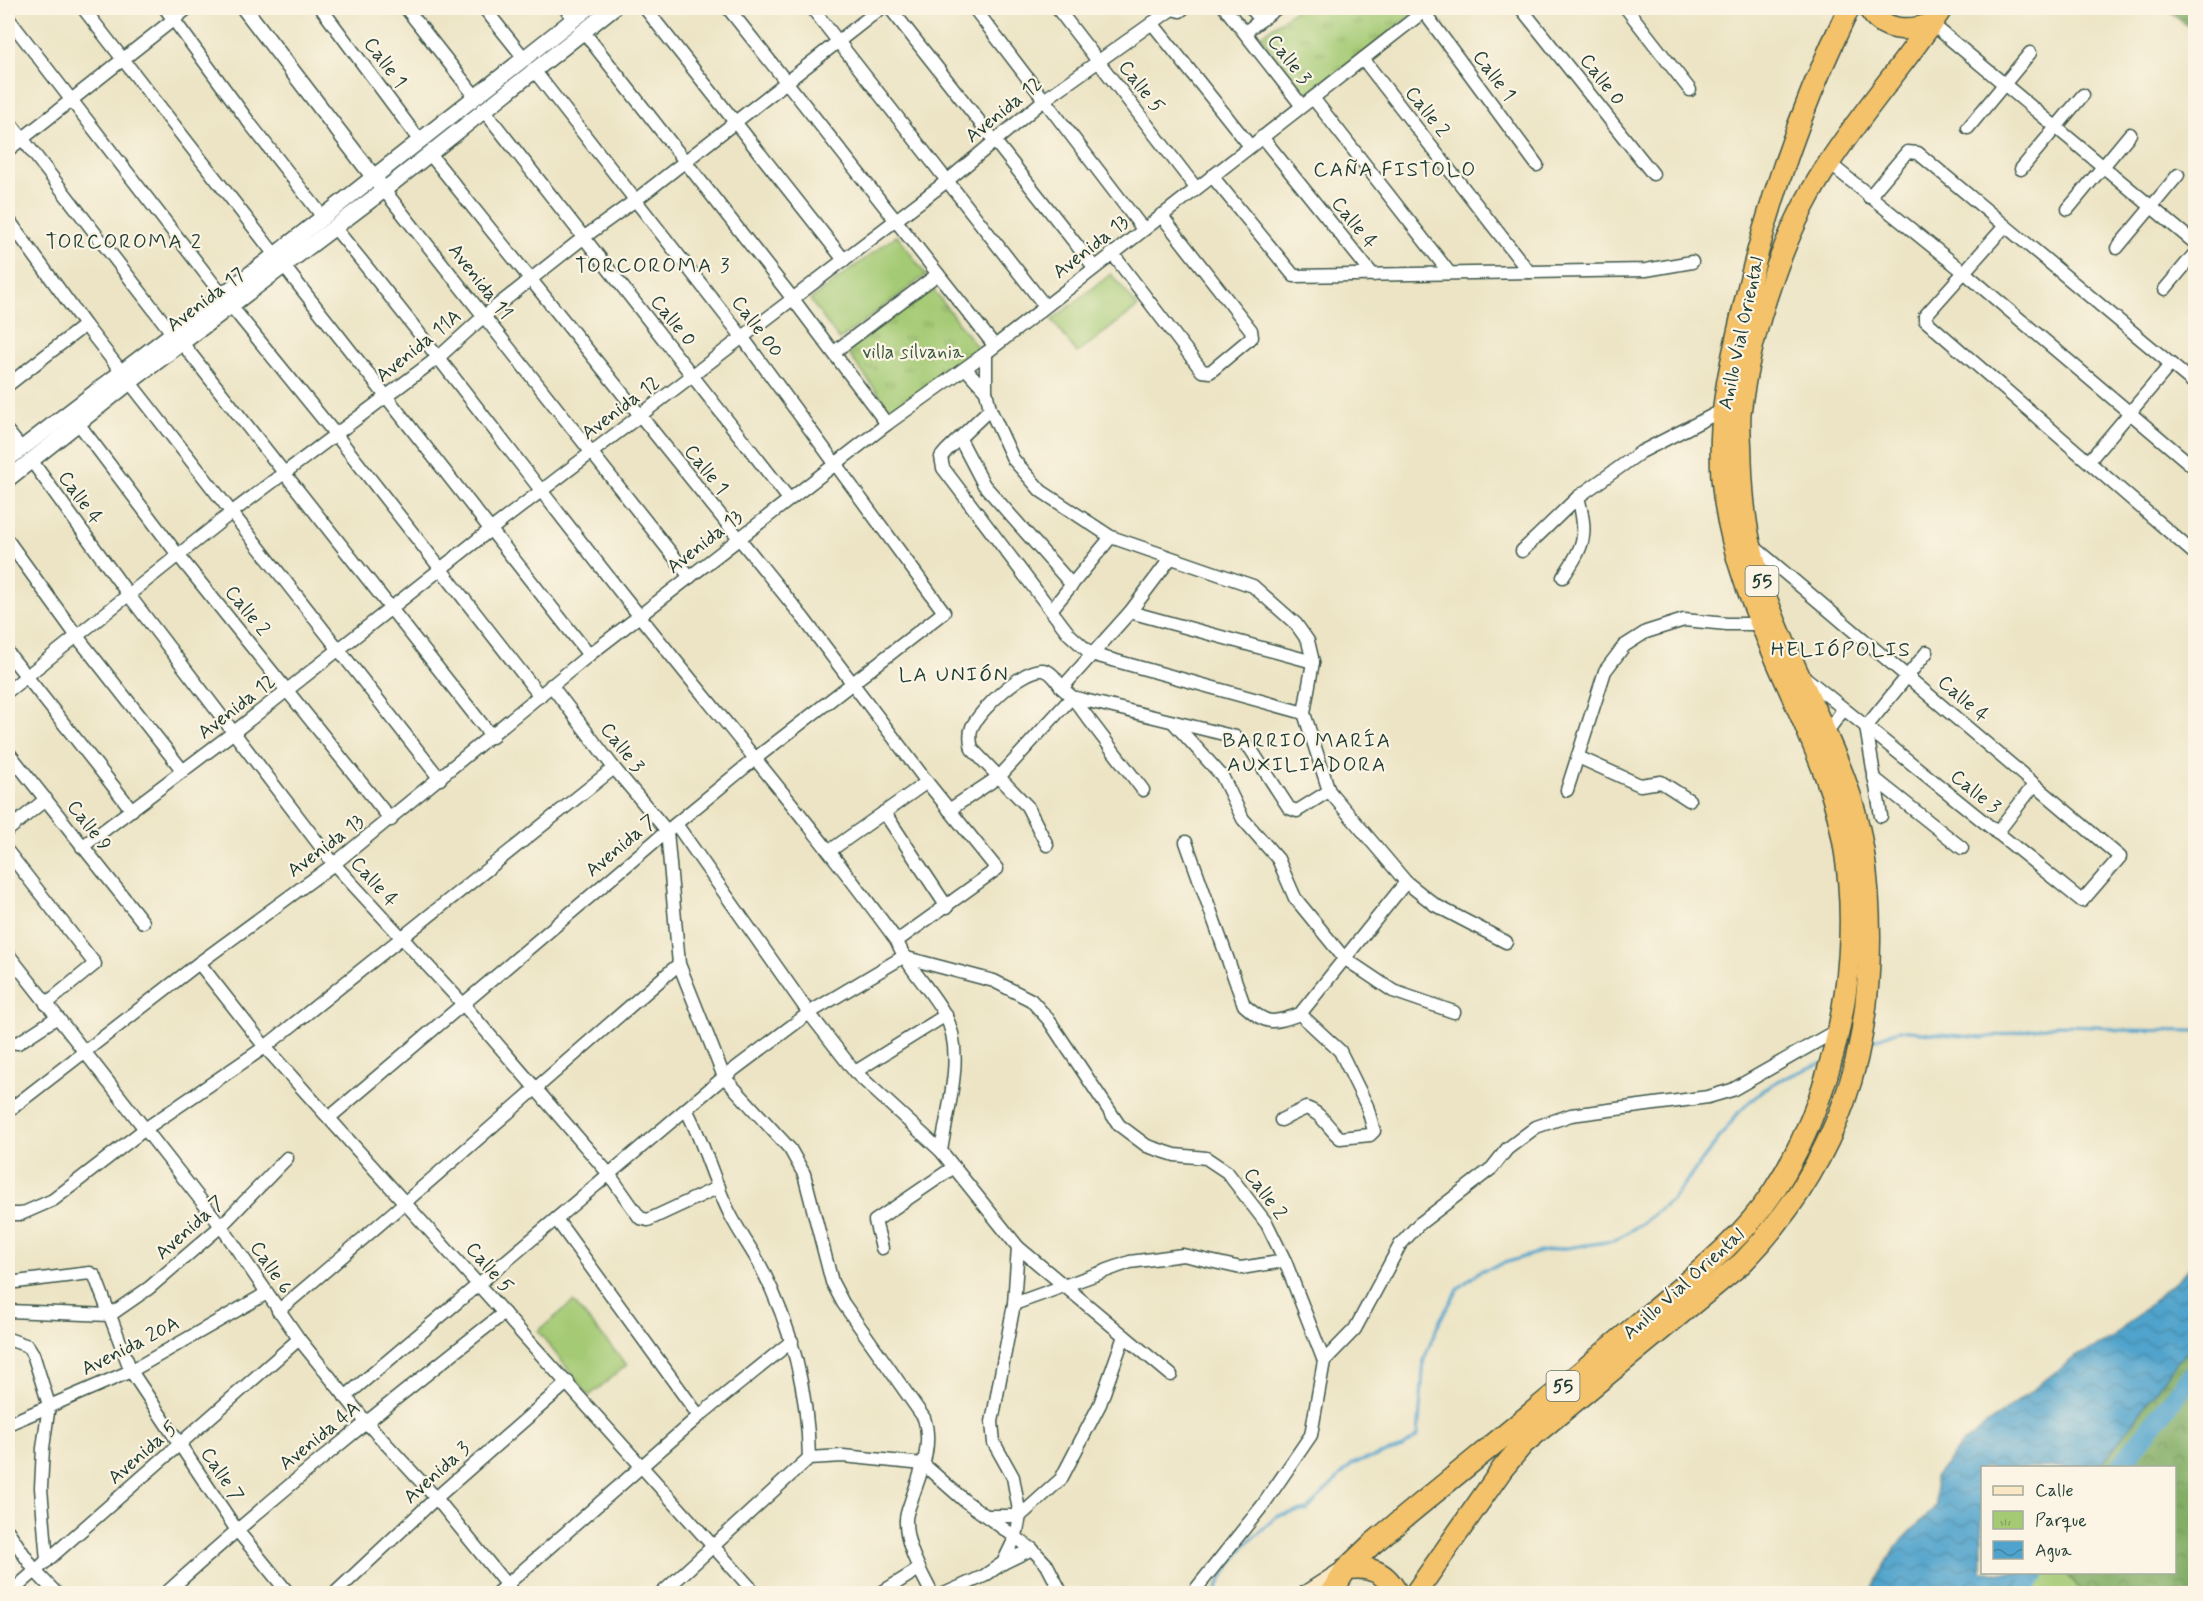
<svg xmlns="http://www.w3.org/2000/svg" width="2203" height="1601" font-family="Mynerve,sans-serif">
	<defs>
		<pattern id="forest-crowns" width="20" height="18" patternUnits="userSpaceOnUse" patternTransform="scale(1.5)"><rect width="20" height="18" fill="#83ae66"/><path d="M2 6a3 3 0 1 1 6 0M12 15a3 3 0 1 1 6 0" fill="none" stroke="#6b8f55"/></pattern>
		<pattern id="park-tufts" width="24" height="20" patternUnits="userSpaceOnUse" patternTransform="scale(1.5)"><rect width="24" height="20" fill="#a4ca74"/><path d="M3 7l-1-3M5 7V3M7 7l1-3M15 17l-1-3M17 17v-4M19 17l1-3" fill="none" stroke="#85a560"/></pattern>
		<pattern id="water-waves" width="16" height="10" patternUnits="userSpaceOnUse" patternTransform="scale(1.5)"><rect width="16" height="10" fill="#50a3cc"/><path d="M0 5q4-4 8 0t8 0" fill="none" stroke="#4286a6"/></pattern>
	</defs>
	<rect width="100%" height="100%" fill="#fcf5e5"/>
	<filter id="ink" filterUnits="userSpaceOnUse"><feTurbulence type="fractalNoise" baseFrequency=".0167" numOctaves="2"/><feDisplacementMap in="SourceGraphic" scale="12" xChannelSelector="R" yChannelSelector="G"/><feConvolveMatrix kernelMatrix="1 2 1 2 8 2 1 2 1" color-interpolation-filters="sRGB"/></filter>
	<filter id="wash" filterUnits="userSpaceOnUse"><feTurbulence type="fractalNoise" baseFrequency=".008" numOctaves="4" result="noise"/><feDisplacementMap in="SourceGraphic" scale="24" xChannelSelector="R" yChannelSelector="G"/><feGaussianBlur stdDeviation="1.35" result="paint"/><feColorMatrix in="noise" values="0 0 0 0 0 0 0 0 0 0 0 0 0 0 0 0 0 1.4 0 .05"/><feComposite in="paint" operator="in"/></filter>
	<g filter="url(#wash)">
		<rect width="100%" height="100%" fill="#ece4c4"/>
		<g fill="#a4ca74" stroke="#628454" stroke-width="1.5">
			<path d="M897,235L926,275L839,340L810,300Z"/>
			<path d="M1111,274L1138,307L1077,353L1052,320Z"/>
			<path d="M573,1302L627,1365L589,1396L538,1331Z"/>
			<path d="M2026,1572L2065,1573L2084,1593L2008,1594Z"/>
		</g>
		<g fill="url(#forest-crowns)" stroke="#51764d" stroke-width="1.5">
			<path d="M2166,8H2195V32Z"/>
			<path d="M2195,1344V1593H2084L2065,1573L2174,1572V1468L2100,1467L2176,1363Z"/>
		</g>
		<g fill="url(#park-tufts)" stroke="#628454" stroke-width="1.5">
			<path d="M1298,8H1412L1415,12L1307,101L1260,36Z"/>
			<path d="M932,288L979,350L894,414L847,352Z"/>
		</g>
		<path fill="url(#water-waves)" stroke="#387080" stroke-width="1.5" d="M2195,1263V1344L2176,1363L2100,1467L1982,1468V1572L2026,1573L2008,1593H1869L1895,1548L1936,1506L1935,1478L1963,1443L2074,1358L2111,1339Z"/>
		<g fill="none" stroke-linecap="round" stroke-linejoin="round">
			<g stroke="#50a3cc" stroke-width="3">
				<path d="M1868,1042L1899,1030L1983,1038L2057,1025L2098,1026L2118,1030L2196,1031"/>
				<path d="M1215,1594L1222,1578L1245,1545L1277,1516L1307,1510L1352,1464L1402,1448L1418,1436L1424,1359L1440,1320L1459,1288L1480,1271L1501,1264L1540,1252L1613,1241L1641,1224L1673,1199L1739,1112L1763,1090L1780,1080L1821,1063"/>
			</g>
			<g stroke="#50a3cc" stroke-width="20">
				<path d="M2118,1468L2196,1370"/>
				<path d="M2022,1594L2036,1572"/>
			</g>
		</g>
	</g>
	<g filter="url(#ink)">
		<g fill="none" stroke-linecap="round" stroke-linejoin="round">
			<g stroke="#3e564a" stroke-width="15">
				<g id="minor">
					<path d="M83,8L275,255"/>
					<path d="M165,8L251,125L323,217"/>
					<path d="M321,8L420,141"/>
					<path d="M406,8L475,96"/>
					<path d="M484,8L524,58"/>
					<path d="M565,8L574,18"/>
					<path d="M645,8L844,260"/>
					<path d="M728,8L994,345"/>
					<path d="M812,8L1045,306"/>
					<path d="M890,8L1094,267"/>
					<path d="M974,8L1143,229"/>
					<path d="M1057,8L1196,188"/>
					<path d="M1225,8L1302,106"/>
					<path d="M1251,8L1261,20"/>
					<path d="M1421,8L1537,165"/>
					<path d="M1521,8L1653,174"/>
					<path d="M1626,8L1690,90"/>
					<path d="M8,18L222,295"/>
					<path d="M1152,23L1250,146"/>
					<path d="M1932,24L2196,244"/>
					<path d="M583,31L793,299L887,424"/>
					<path d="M1245,32L1277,8"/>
					<path d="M1363,59L1529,272"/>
					<path d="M1313,98L1448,271"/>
					<path d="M483,109L789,499"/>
					<path d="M8,120L172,333"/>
					<path d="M1968,128L2030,53"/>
					<path d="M1262,137L1373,275"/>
					<path d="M8,150L188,8"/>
					<path d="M429,153L804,619L927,782L997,869L897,941"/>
					<path d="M1829,163L1964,272L2196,469"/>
					<path d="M2021,169L2083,95"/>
					<path d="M1212,176L1294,276L1646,270L1692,262"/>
					<path d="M384,190L690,577"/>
					<path d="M1869,197L1907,152L1918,153L2196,385"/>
					<path d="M2068,209L2130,134"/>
					<path d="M8,219L85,325L440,779"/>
					<path d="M2005,226L1925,316V320L2196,555"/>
					<path d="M334,227C433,347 525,472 622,594C714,710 810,822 897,941C908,969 931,989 945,1015C966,1052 947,1110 941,1151L1018,1247L1014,1304L992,1422L994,1443L1013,1477L1020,1516H987"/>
					<path d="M2117,248L2178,175"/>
					<path d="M1112,253L1202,371L1210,372L1252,337L1251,330L1161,215"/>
					<path d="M283,265L589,655"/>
					<path d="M2165,289L2196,252"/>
					<path d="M231,306L336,435L540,696"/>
					<path d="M182,343L492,737"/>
					<path d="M834,352L938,274"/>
					<path d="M986,353V391L990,409L1013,459L1041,491L1111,537L1253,586L1296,624L1308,641L1313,662L1304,713L1329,791L1406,882L1435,905L1506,942"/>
					<path d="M966,369L986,391"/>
					<path d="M8,385L85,325"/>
					<path d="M990,409L947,450L941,457L943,468L1069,634L1091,654L1304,713"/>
					<path d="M78,423L178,555L391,820"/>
					<path d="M8,432L21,448"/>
					<path d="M960,439L984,485L1072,585"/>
					<path d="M31,460L128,594L334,864L462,1003L609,1174L640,1218L648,1220L719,1187"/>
					<path d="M2089,461L2171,364"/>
					<path d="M8,541L76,635L183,771"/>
					<path d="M1752,545L2120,857L2082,901L1802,675"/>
					<path d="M1522,551L1578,497L1641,452L1721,411"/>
					<path d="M1563,577C1585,544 1588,536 1578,497"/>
					<path d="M1051,610L1111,537"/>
					<path d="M1130,612L1313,662"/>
					<path d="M8,653L132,810"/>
					<path d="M551,685L614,768L667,831L679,964L724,1077L790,1149L804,1174L832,1282L843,1303L924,1418C933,1445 921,1472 912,1498C910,1505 906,1513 906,1520C905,1545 921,1572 932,1594"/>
					<path d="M8,691L231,513L440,356L483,317L583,238L637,199L881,8"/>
					<path d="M1173,722L1222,776L1243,819L1278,859L1295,898L1344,958L1393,991L1454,1012"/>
					<path d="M1826,733L1840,714L1846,711"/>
					<path d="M8,752L143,922"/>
					<path d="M1578,757L1640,785L1661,782L1689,800"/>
					<path d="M1874,778L1962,848"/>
					<path d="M1143,790L1072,697L1236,737L1250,748L1289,808L1297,811L1329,791"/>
					<path d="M1567,790L1605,671L1624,646L1646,632L1684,620L1727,624H1760"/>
					<path d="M949,810L1000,776L1072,697L1062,688L1130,612L1170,559"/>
					<path d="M884,812L947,907"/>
					<path d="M1881,816L1866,727L1927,652"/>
					<path d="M676,824L809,1013L855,1072L941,1151"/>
					<path d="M8,830L46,799"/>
					<path d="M1997,833L2034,785"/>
					<path d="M1186,842L1244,1005C1267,1025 1271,1024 1300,1014L1406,882"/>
					<path d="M1047,845L1027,806L972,749C970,741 969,734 972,727C980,710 1023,668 1043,670C1052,671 1057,681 1062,688"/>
					<path d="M82,847L234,732L490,530L947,181L1044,100L1172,9L1180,11L1184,8"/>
					<path d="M831,850L927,782"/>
					<path d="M8,852L95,964L46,1004"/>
					<path d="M8,954L221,1226L299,1339L366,1422L436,1498L514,1594"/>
					<path d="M199,963L265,1047L756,1594"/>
					<path d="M8,1042L18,1043L56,1018"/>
					<path d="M855,1072L946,1015"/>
					<path d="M686,1109C704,1143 713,1180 730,1214C739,1232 751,1248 760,1265C791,1325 808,1391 809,1458"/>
					<path d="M8,1111L199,963L334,864L589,655L887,424L986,353L1428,8"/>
					<path d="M330,1117L667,831L756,758L944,612L743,338L533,69"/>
					<path d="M1281,1120L1306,1108C1322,1113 1327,1127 1340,1138L1370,1135L1374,1131L1367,1106L1340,1051L1300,1014"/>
					<path d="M8,1214H21L53,1200L145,1129L265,1047L614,768"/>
					<path d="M556,1219L699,1416"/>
					<path d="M1018,1247L1171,1375"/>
					<path d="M882,1248L875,1221L954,1167"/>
					<path d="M8,1283L90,1273L95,1276L131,1371L236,1529L289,1594"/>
					<path d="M1014,1304L1130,1262L1183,1255L1241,1268L1285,1261"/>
					<path d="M8,1311L110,1315L149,1288L221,1226L287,1158"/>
					<path d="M278,1311C414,1197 545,1079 679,964"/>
					<path d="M8,1339L28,1346L33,1354L49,1405L43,1448L41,1488L47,1561"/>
					<path d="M1324,1361L1355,1329L1400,1245L1418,1225L1492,1168L1507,1149L1536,1127L1571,1115L1708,1097L1732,1090L1839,1029"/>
					<path d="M345,1397L724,1077L809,1013L903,957L994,981L1031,1000L1048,1019L1119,1125L1147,1146L1175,1155L1206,1158L1227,1172L1267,1224L1285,1261L1324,1361L1311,1435L1263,1505L1192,1594"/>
					<path d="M8,1424L131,1371L267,1293"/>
					<path d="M8,1531L35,1571L57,1594"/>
					<path d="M1003,1563L1032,1549"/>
					<path d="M9,1594L299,1339"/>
					<path d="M165,1594C274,1495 388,1404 504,1313"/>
					<path d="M334,1594L436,1498L568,1382"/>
					<path d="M496,1594L699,1416L792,1341"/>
					<path d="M661,1594L809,1458L843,1456L923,1464L965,1501L1032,1549L1047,1565L1062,1594"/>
					<path d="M879,1594L919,1569"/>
					<path d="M944,1594L984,1576L1003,1563L1016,1536L1020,1516L1061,1479L1100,1404L1124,1336"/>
				</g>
			</g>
			<g stroke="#3e564a" stroke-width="18">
				<g id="tertiary">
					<path d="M244,8L379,184"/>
					<path d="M8,459L275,255L588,8"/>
					<path d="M8,479L130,382L384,190L613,8"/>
				</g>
			</g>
			<g stroke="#3e564a" stroke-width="21">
				<path id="secondary" d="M1307,1594L1346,1569"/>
			</g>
			<g stroke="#3e564a" stroke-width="24">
				<g id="trunk">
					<path d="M1869,8C1882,32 1909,32 1932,24"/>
					<path d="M1346,1569C1369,1565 1387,1572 1397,1594"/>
					<path d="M1331,1594L1346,1569L1371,1545C1462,1469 1556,1395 1646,1317C1691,1278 1740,1242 1773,1192C1847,1079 1874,908 1827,780C1791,679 1731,587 1722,478C1718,420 1728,375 1741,319C1765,212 1801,106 1849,8"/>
					<path d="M1415,1594L1503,1468L1523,1444L1742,1263C1788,1216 1822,1163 1844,1102C1877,1010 1879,870 1844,778C1814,699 1768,625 1750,543C1744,517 1742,488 1741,461C1741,445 1739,429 1740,413C1750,332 1783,231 1829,163C1864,109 1907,61 1942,8"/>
				</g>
			</g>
			<use href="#minor" stroke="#fff" stroke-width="12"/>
			<use href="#tertiary" stroke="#fff" stroke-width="15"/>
			<use href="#secondary" stroke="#fae7c3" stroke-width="18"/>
			<use href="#trunk" stroke="#f3c26a" stroke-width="21"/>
		</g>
	</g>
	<g text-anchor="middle" stroke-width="4.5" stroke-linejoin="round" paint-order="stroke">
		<g fill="#fcf5e5" stroke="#617469" stroke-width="1.5">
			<rect x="1745.5" y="566" width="33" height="30" rx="4.5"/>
			<rect x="1546.5" y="1371" width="33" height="30" rx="4.5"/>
		</g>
		<g font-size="18" font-weight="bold" fill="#1f3d34">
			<text x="1762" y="587">55</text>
			<text x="1563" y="1392">55</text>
		</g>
		<g font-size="20" fill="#1f3d34" stroke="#fcf5e5">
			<text transform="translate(1290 59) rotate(52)" y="7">Calle 3</text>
			<text transform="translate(386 62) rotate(53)" y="7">Calle 1</text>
			<text transform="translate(1495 75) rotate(53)" y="7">Calle 1</text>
			<text transform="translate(1603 79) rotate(52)" y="7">Calle 0</text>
			<text transform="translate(1142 86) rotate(52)" y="7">Calle 5</text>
			<text transform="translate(1003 109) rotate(-39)" y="7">Avenida 12</text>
			<text transform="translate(1428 111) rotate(52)" y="7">Calle 2</text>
			<text transform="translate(1355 222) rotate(51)" y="7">Calle 4</text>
			<text transform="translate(1090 246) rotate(-38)" y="7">Avenida 13</text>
			<text transform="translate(481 281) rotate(52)" y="7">Avenida 11</text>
			<text transform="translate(205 299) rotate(-37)" y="7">Avenida 17</text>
			<text transform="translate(674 320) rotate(51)" y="7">Calle 0</text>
			<text transform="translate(758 326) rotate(53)" y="7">Calle 00</text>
			<text transform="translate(1740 333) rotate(-78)" y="7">Anillo Vial Oriental</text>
			<text transform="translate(418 345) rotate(-39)" y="7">Avenida 11A</text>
			<text transform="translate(620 407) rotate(-37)" y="7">Avenida 12</text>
			<text transform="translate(707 469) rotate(51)" y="7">Calle 1</text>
			<text transform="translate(81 497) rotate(54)" y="7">Calle 4</text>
			<text transform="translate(704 541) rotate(-38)" y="7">Avenida 13</text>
			<text transform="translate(248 610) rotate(51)" y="7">Calle 2</text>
			<text transform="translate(1964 698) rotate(41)" y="7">Calle 4</text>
			<text transform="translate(236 706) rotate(-38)" y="7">Avenida 12</text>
			<text transform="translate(623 747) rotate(52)" y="7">Calle 3</text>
			<text transform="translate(1976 791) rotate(39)" y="7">Calle 3</text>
			<text transform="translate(90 825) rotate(52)" y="7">Calle 9</text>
			<text transform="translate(325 845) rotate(-37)" y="7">Avenida 13</text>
			<text transform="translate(620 845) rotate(-40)" y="7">Avenida 7</text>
			<text transform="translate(375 881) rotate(48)" y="7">Calle 4</text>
			<text transform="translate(1266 1193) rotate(54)" y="7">Calle 2</text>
			<text transform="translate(189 1227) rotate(-42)" y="7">Avenida 7</text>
			<text transform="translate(272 1267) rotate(56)" y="7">Calle 6</text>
			<text transform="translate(490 1267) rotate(49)" y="7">Calle 5</text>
			<text transform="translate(1683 1283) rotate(-42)" y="7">Anillo Vial Oriental</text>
			<text transform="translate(130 1345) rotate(-27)" y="7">Avenida 20A</text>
			<text transform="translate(319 1435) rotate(-39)" y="7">Avenida 4A</text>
			<text transform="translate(142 1452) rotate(-41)" y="7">Avenida 5</text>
			<text transform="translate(436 1472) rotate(-42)" y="7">Avenida 3</text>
			<text transform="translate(223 1474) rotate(56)" y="7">Calle 7</text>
		</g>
		<g font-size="20" fill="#3a5941" stroke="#fcf5e5">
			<text x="913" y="358">villa silvania</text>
		</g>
		<g font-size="21" letter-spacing="1.5" fill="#1f3d34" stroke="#fcf5e5">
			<text x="1395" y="176">CAÑA FISTOLO</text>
			<text x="124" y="248">TORCOROMA 2</text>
			<text x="653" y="272">TORCOROMA 3</text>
			<text x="1841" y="656">HELIÓPOLIS</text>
			<text x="954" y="681">LA UNIÓN</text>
			<text x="1307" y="747">BARRIO MARÍA<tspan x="1307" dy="24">AUXILIADORA</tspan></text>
		</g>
	</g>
	<rect width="2203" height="1601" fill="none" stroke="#fcf5e5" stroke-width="30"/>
	<rect x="1981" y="1466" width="195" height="108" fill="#fcf5e5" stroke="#a4ab9e" stroke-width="1.5"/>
	<rect x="1993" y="1486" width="30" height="9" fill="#fae7c3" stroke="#a4ab9e" stroke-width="1.5"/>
	<text x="2035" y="1496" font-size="18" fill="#1f3d34">Calle</text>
	<rect x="1993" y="1511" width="30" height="18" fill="url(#park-tufts)" stroke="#a4ab9e" stroke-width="1.5"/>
	<text x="2035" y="1526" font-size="18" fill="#1f3d34">Parque</text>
	<rect x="1993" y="1541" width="30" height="18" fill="url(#water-waves)" stroke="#a4ab9e" stroke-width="1.5"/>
	<text x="2035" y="1556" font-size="18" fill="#1f3d34">Agua</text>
</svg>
